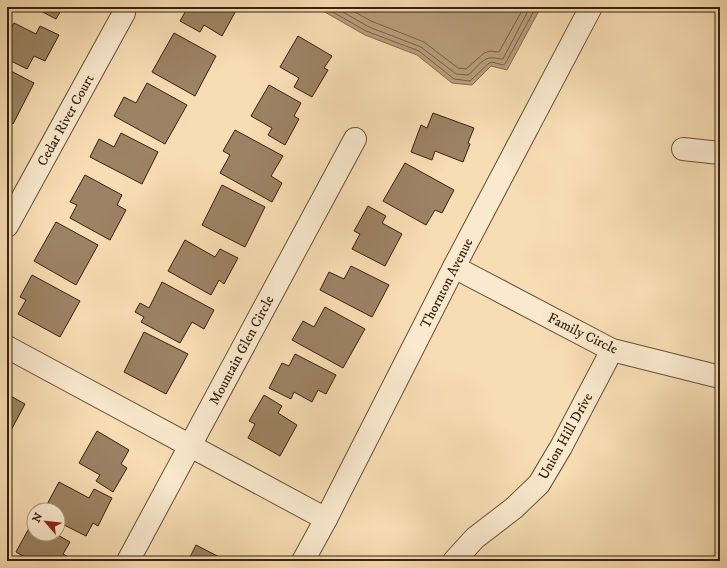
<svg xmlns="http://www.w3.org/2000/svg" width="727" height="568" font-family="'IM FELL DW Pica',serif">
	<rect width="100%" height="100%" fill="#f7ddb3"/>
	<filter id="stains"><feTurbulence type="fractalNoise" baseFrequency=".005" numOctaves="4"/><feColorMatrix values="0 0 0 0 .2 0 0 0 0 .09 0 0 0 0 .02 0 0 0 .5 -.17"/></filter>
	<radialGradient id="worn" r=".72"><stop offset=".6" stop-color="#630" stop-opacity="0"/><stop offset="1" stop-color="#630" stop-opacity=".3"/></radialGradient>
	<path fill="#b69d7b" stroke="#846b4f" d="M316,7H541L507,70L491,66L472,85L452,83L417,55L365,35Z"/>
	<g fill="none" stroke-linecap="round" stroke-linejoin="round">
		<g stroke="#785f44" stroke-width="1">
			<path d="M324,7L366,31L419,51L454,79L470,81L489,63L492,62L503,65L505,64L536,7"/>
			<path d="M334,7L369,27L421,47L456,74L468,75C474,71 482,59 489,58C494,57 498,59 503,59L530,7"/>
			<path d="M346,7L371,21L424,42L458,68L466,69L484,53L490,51L499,52L524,7"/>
		</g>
	</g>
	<g fill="#9c8364" stroke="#39210e">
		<path d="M38,7H63L56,19L37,9Z"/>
		<path d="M188,7H238L222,36L204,25L200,32L180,21Z"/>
		<path d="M14,23L36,34L40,26L59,35L45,61L34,56L27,69L7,59V35Z"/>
		<path d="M174,33L216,56L195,96L152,72Z"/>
		<path d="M298,36L332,56L324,68L328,70L312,97L294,87L299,78L280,67Z"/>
		<path d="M7,69L34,83L13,124L7,120Z"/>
		<path d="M147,83L187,105L165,144L114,116L124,97L136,103Z"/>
		<path d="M269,85L301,103L294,116L299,119L285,145L268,135L272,128L251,116Z"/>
		<path d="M433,113L474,128L468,143L470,144L463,162L435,151L432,160L411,152L421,125L427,128Z"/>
		<path d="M235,130L283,156L271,176L282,183L272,202L220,173L230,155L223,151Z"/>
		<path d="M121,133L158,152L142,184L90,157L99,139L114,147Z"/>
		<path d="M405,163L454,190L442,213L435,210L426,225L383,201Z"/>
		<path d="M85,175L122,195L117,205L126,210L110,240L70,218L77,205L70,202Z"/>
		<path d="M222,185L265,207L245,247L202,225Z"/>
		<path d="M368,206L386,216L382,223L402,234L385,266L352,249L360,234L354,231Z"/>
		<path d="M56,222L98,245L76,285L34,261Z"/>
		<path d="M185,240L215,257L220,249L238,258L224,284L219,280L211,295L168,271Z"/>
		<path d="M351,266L389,285L372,317L320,290L329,272L344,279Z"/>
		<path d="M32,275L80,301L60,337L18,314L26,300L20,297Z"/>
		<path d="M162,282L214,310L204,329L192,322L180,343L141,322L144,317L135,312L140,303L149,308Z"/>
		<path d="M325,307L365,329L343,368L292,340L303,321L314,327Z"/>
		<path d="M144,332L188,354L166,394L124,372Z"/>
		<path d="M295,354L336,375L326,394L318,390L312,402L294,392L291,399L269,388L282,363L289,366Z"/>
		<path d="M7,394L25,404L8,436L7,435Z"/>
		<path d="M264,395L282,406L278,413L297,425L280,456L248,438L255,424L249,421Z"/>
		<path d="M97,431L129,450L121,464L127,468L113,492L96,481L100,475L79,463Z"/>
		<path d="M59,482L89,498L94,489L112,498L98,526L93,523L86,536L58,522V510H44Z"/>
		<path d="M33,521L34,522V534H56L70,542L63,554L75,561H32L16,552Z"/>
		<path d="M196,545L227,561H188Z"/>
	</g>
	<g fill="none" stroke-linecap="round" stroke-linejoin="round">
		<g stroke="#685037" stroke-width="24">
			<g id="minor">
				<path d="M683,149L720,153"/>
				<path d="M7,226L124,13"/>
				<path d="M454,267L612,350L720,377"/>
				<path d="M7,347L326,519"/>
				<path d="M128,561L355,139"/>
				<path d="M303,561L326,519L454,267L591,7"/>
				<path d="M454,561L475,538L514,508L539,484L561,447L612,350"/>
			</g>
		</g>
		<use href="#minor" stroke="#fae9ce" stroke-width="22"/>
	</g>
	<g text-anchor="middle" stroke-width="4" stroke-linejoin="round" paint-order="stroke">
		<g font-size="14" fill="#39210e" stroke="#fae9ce">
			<text transform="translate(65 120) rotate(-61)" y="5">Cedar River Court</text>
			<text transform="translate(446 283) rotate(-63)" y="5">Thornton Avenue</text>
			<text transform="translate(583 333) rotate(26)" y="5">Family Circle</text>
			<text transform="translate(241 350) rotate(-62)" y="5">Mountain Glen Circle</text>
			<text transform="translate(565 436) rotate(-61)" y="5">Union Hill Drive</text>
		</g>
	</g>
	<rect width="727" height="568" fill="none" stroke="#f7ddb3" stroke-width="24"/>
	<rect x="8" y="8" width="711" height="552" fill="none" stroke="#39210e" stroke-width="2"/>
	<rect x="12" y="12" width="703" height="544" fill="none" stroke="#39210e"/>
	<g transform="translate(46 522) rotate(298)"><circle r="19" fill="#fae9ce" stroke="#ad9981"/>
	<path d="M0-3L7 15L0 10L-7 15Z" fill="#8f2418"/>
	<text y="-6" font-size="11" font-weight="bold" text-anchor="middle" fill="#39210e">N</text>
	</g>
	<rect width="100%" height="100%" filter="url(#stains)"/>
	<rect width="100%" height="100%" fill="url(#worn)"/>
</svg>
